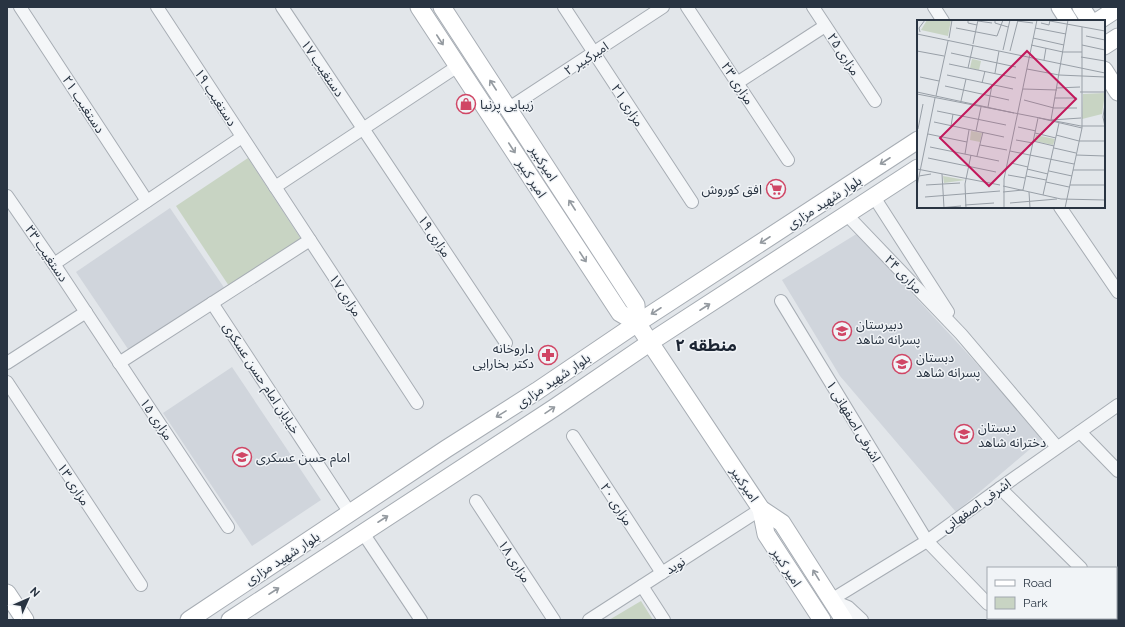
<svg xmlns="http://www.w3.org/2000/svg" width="1125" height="627" font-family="Raleway,'Noto Sans Arabic',sans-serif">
	<rect width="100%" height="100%" fill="#e2e6ea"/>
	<g fill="#d0d5dc">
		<path d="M170,208L225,289L130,352L76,272Z"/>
		<path d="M858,233L905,286L967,353L1043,438L956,512L840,376L782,280Z"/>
		<path d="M232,367L321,500L252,546L163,413Z"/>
	</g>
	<g fill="#c8d4c3">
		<path d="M248,158L301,239L229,286L176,206Z"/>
		<path d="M641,601L653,620H609Z"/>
	</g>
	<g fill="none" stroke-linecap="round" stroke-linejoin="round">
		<g stroke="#a7adb4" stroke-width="14">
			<g id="street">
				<path d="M20,7L147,201"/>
				<path d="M157,7L417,403"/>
				<path d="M282,7L506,343"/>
				<path d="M564,7L692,202"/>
				<path d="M687,7L788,160"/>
				<path d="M813,7L875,101"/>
				<path d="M934,7L943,21"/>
				<path d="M737,83L825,26"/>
				<path d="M509,108L663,7"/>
				<path d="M275,187L458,66"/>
				<path d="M7,196L54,264L228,527"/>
				<path d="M874,197L948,312"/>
				<path d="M1060,207L1118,292"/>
				<path d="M846,214L961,334L1057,447"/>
				<path d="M54,264L242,137"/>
				<path d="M781,301L927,541L988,604"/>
				<path d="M212,303L350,513"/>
				<path d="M7,363L86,312"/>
				<path d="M119,363L310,240"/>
				<path d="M7,382L141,585"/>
				<path d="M1080,432L1118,471"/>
				<path d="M573,436L662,573"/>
				<path d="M1000,488L1081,568"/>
				<path d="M476,501L554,620"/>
				<path d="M363,533L421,620"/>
				<path d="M642,586L664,620"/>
				<path d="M831,600L927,541L1000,488L1118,405"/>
				<path d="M831,600L848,607L862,620"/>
				<path d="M1116,601L1118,603"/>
				<path d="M1002,618L1004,620"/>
				<path d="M589,620L761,509"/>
			</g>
		</g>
		<g stroke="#a7adb4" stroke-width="19">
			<g id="secondary">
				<path d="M419,7L620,313L637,323L761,509L782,523L844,620"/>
				<path d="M442,7L636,305L637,323"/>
				<path d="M1060,7L1069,21"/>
				<path d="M1081,7L1090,21"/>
				<path d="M1098,21L1118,8"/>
				<path d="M1104,46L1118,37"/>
				<path d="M1104,70L1118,92"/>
				<path d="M761,509L766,534L822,620"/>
				<path d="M7,593L25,620"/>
				<path d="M189,620L446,449L537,391L630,328L918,140"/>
				<path d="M230,620L554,408L658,337L918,168"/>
			</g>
		</g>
		<use href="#street" stroke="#f4f6f8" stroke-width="12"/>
		<use href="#secondary" stroke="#fff" stroke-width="17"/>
	</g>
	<defs><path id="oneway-shaft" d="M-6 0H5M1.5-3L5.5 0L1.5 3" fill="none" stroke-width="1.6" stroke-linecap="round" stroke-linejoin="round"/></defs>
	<g stroke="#949aa0">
		<use href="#oneway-shaft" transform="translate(440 40) rotate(57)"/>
		<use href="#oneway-shaft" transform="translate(493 85) rotate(-123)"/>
		<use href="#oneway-shaft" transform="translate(512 148) rotate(57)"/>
		<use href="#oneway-shaft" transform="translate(885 161) rotate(147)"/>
		<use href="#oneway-shaft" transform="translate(572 205) rotate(-123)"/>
		<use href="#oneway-shaft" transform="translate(765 240) rotate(147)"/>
		<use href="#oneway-shaft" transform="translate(583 257) rotate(57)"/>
		<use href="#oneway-shaft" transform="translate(705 307) rotate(-33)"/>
		<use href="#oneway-shaft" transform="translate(656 311) rotate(147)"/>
		<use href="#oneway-shaft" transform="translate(550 410) rotate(-34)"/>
		<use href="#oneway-shaft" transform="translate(501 414) rotate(148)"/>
		<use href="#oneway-shaft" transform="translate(383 519) rotate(-33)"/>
		<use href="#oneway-shaft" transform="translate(816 575) rotate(-122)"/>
		<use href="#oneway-shaft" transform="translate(274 591) rotate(-33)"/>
	</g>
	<defs>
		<g id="shop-ring" transform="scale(1)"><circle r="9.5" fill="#f1f4f7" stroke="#d04665" stroke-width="1.5"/><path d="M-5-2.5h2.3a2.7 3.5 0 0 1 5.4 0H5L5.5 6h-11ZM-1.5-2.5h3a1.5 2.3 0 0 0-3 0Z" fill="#d04665"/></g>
		<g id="supermarket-ring" transform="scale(1)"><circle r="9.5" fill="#f1f4f7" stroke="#d04665" stroke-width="1.5"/><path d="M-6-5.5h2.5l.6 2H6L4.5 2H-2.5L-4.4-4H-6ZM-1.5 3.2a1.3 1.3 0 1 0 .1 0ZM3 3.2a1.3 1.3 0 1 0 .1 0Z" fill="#d04665"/></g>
		<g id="school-ring" transform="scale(1)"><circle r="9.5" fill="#f1f4f7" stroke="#d04665" stroke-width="1.5"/><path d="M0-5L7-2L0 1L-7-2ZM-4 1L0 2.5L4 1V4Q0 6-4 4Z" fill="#d04665"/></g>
		<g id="pharmacy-ring" transform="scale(1)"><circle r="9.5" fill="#f1f4f7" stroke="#d04665" stroke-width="1.5"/><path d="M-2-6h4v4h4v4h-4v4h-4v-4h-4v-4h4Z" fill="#d04665"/></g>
	</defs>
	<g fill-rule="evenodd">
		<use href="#shop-ring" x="466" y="104"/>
		<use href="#supermarket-ring" x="776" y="189"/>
		<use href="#school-ring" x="842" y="331"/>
		<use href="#pharmacy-ring" x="548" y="355"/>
		<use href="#school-ring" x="902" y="364"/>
		<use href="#school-ring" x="964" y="434"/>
		<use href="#school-ring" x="242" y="457"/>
	</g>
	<g text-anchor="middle" stroke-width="3" stroke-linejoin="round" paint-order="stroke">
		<g font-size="13" fill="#293442" stroke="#f1f4f7">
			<text transform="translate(844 54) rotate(57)" y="5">مزاری ۲۵</text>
			<text transform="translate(586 58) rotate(-33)" y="5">امیرکبیر ۲</text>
			<text transform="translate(323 68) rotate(56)" y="5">دستغیب ۱۷</text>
			<text transform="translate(738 83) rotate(57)" y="5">مزاری ۲۳</text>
			<text transform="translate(216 97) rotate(57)" y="5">دستغیب ۱۹</text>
			<text transform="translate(84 104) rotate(57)" y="5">دستغیب ۲۱</text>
			<text transform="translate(628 105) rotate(57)" y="5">مزاری ۲۱</text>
			<text transform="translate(544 163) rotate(57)" y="5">امیرکبیر</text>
			<text transform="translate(532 178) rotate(57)" y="5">امیر کبیر</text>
			<text transform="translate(824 202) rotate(-33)" y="5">بلوار شهید مزاری</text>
			<text transform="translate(435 236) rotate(56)" y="5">مزاری ۱۹</text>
			<text transform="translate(47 253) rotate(56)" y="5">دستغیب ۲۳</text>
			<text transform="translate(904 274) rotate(46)" y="5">مزاری ۲۴</text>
			<text transform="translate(346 295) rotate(57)" y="5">مزاری ۱۷</text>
			<text transform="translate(262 378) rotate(57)" y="5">خیابان امام حسن عسکری</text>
			<text transform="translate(553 380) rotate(-34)" y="5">بلوار شهید مزاری</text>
			<text transform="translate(157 419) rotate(56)" y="5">مزاری ۱۵</text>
			<text transform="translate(854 421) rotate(59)" y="5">اشرفی اصفهانی ۱</text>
			<text transform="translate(74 484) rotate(57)" y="5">مزاری ۱۳</text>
			<text transform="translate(745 484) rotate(56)" y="5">امیرکبیر</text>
			<text transform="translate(617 504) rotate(57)" y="5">مزاری ۲۰</text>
			<text transform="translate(976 505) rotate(-36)" y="5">اشرفی اصفهانی</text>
			<text transform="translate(282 558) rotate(-33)" y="5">بلوار شهید مزاری</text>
			<text transform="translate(515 561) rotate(57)" y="5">مزاری ۱۸</text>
			<text transform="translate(675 565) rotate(-32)" y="5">نوید</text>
			<text transform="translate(787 567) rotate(57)" y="5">امیر کبیر</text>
		</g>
		<g font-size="13" fill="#293442" stroke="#f1f4f7" text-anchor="start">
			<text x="480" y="109">زیبایی پرنیا</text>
			<text x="762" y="194" text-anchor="end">افق کوروش</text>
			<text x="856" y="329">دبیرستان<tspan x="856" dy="15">پسرانه شاهد</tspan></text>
			<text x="534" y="353" text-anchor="end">داروخانه<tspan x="534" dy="15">دکتر بخارایی</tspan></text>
			<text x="916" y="362">دبستان<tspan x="916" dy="15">پسرانه شاهد</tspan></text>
			<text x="978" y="432">دبستان<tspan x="978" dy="15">دخترانه شاهد</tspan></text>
			<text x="256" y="462">امام حسن عسکری</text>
		</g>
		<g font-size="17" font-weight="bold" fill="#1c2533" stroke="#f1f4f7">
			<text x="706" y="351">منطقه ۲</text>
		</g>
	</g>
	<g transform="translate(917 20)">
		<rect width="188" height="188" fill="#e2e6ea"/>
		<path d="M10,0H34L31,16L4,10ZM55,39L64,41L62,50L53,48ZM188,73L185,94L165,99L166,74ZM54,111L65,113L63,122L53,120ZM119,115L138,119L136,125L118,121ZM26,156L48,160L27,163Z" fill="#c8d4c3"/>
		<path fill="none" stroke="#989fa7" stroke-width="1" d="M51,0V3L60,5M78,0V3L91,7M151,0L134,100L164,98M61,1L75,3M100,1L116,3M133,1L188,11M124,3L132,5L133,0M39,8L80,16L86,0M118,8L149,14M3,12L2,8L8,0M0,14L188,53M169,16L188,20M32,18L35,0M116,18L147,25M56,24L61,0M114,25L146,32H165M165,25L188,30M86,30L93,0M0,31L27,36M93,31L101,0M34,33L99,47M164,37L188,41M127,40L129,28M32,44L99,58M51,48L56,26M110,49L142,55L188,57M78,53L82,31M30,55L96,69M3,57L22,61M65,63L68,51M28,66L92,80M140,68L163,67M106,69L140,70M0,72L97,93M163,72H188M0,74L164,106H188M19,76L31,21M138,78H160M107,80L137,88H160M44,81L49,59M188,84L186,97L188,107M71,87L75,65M20,91L89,105M122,98L165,108M17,102L87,117M34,106L36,94M101,107L119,111M1,109L6,84M59,111L64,87M118,113L139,118M11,114L50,122M139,115L162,121H188M99,120L116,123M116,121L137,126M63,125L90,130M13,127L82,141M137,128L159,133M93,131L157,144M48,134L52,110M159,135L188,136M60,136L66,112M11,138L79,152M94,143L111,147M0,149L83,165M110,149L131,154M156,150H188M132,151L155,156M25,154L27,188M91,155L108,158M2,156L14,154M109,156L129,160M129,162L152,167M9,165L43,163M153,165H188M0,166L18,78M86,166L144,179L188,180M86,172L106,170L121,98M112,172L113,188M126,175L142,103M8,177L83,171M93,183L140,179M48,185L77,183M21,188L44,186M49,188L48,164L54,135M87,188V159L120,0M148,188L165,108V7"/>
		<path fill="#c2185b" fill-opacity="0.15" stroke="#c2185b" stroke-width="2" d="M110,31L159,79L72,166L23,118Z"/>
		<rect width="188" height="188" fill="none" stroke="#293442" stroke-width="2"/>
	</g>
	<rect width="1125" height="627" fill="none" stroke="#293442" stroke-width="16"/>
	<rect x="987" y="567" width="130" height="52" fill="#f1f4f7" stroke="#a1a7af"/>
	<rect x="995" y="580" width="20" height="6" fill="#ffffff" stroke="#a1a7af"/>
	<text x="1023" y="587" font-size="12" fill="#293442">Road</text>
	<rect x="995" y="597" width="20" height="12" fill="#c8d4c3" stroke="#a1a7af"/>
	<text x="1023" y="607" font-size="12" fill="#293442">Park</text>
	<g transform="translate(28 599) rotate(45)" stroke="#f1f4f7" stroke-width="3" paint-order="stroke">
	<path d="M0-3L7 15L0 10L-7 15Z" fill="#293442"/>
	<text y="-6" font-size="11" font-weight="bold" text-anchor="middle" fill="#293442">N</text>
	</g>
</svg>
